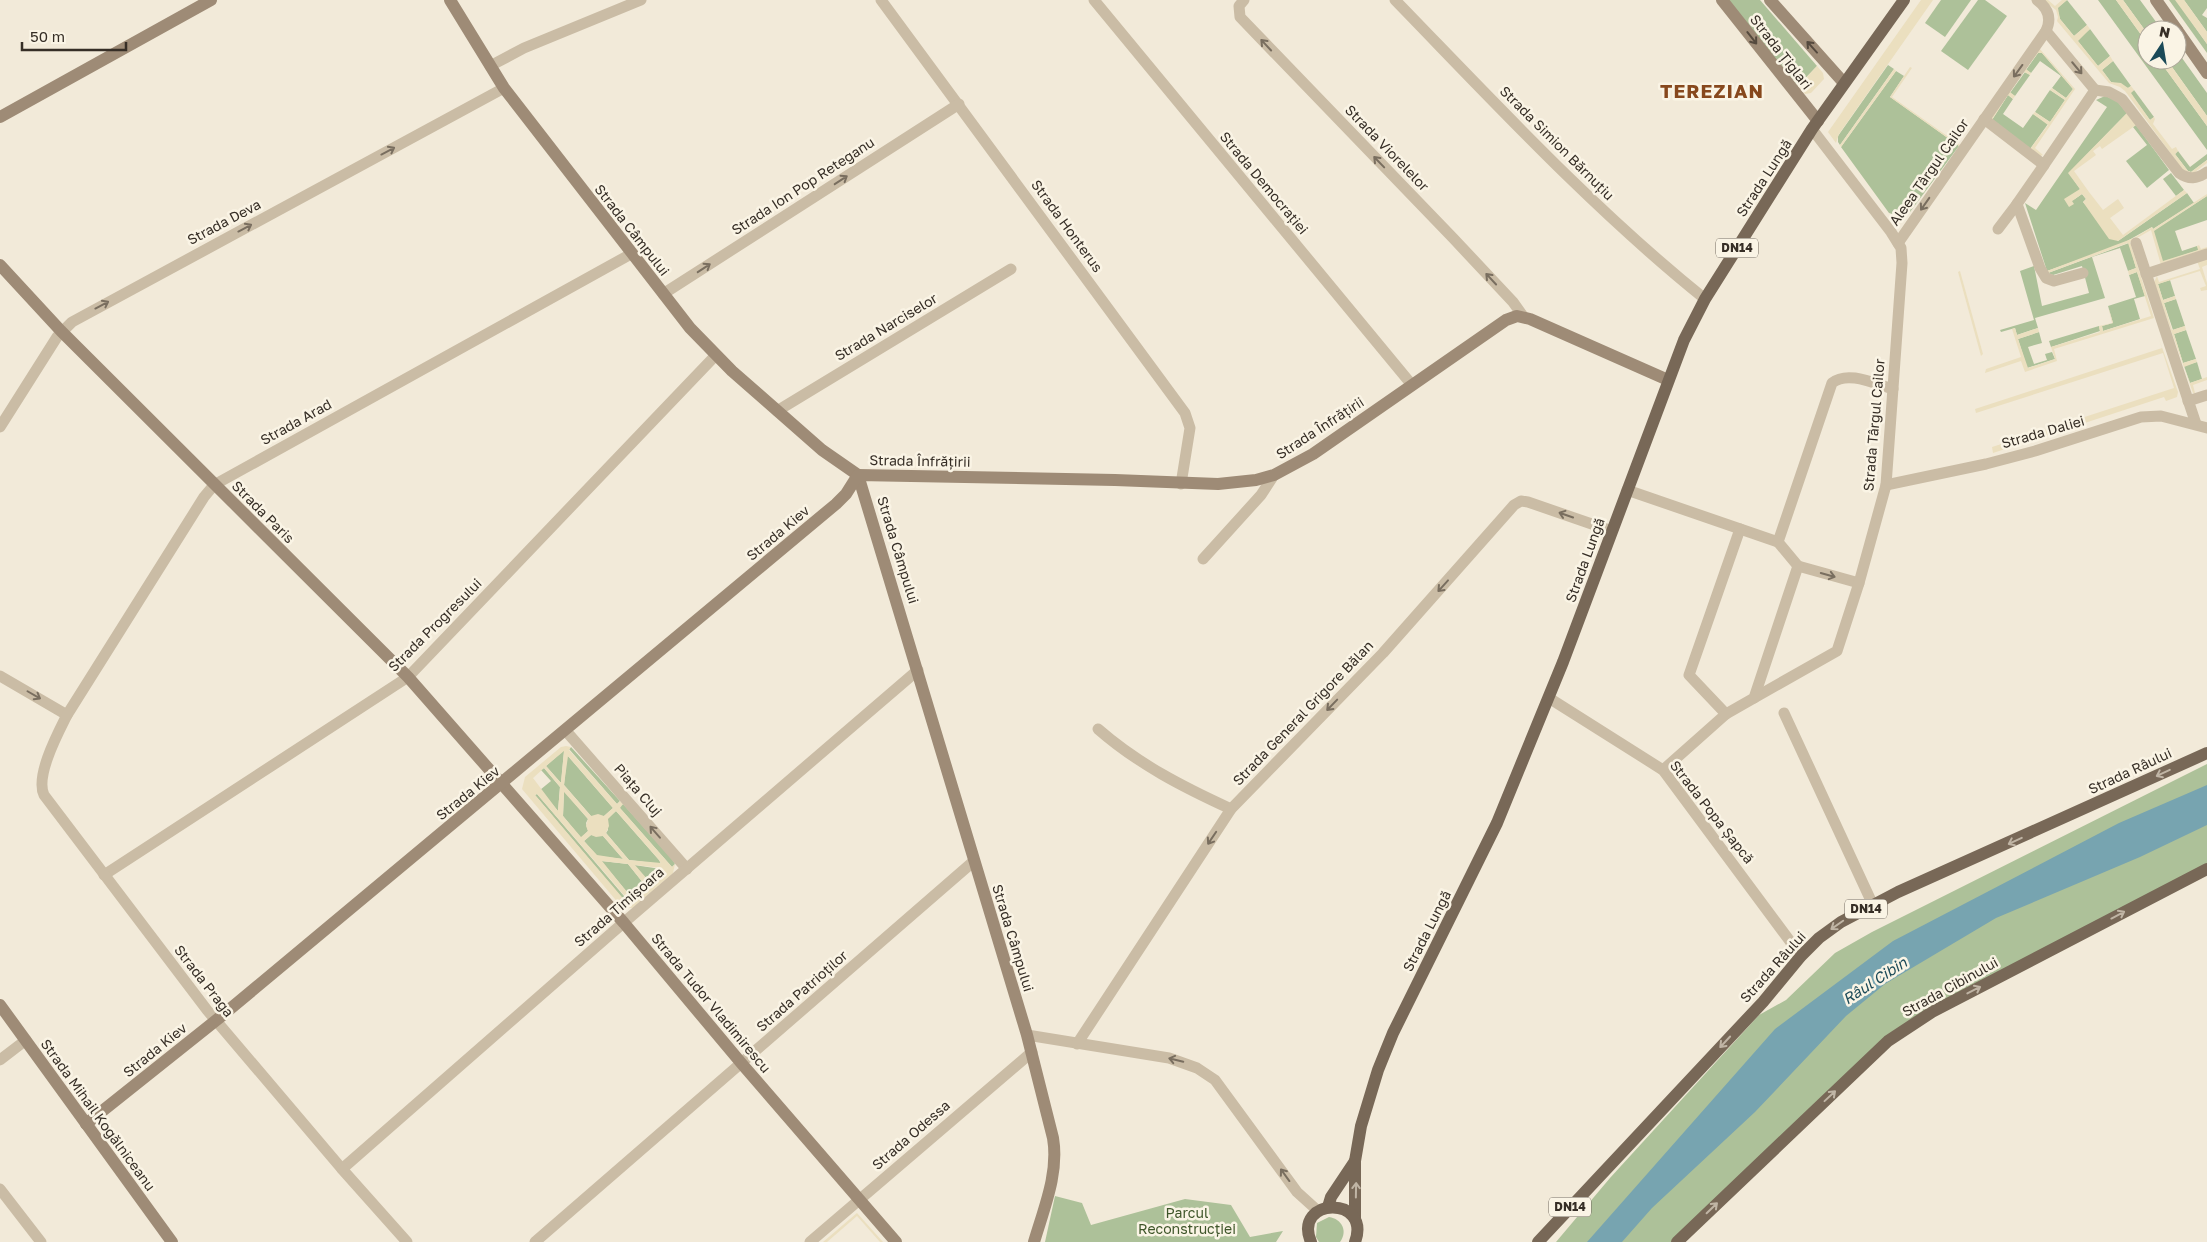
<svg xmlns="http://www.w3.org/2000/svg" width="2207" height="1242" font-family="'Golos Text',sans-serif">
	<rect width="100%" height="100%" fill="#f2ead9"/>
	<g fill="#adc199">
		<path d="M1728,0H1760L1817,66L1798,86Z"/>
		<path d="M1941,0H1971L1945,37L1925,23Z"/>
		<path d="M1978,0H1985L2007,16L1968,70L1941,51Z"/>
		<path d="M2067,0L2087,25L2074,36L2060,19L2057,8Z"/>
		<path d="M2098,0H2116L2147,43V60H2159L2207,126V150Z"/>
		<path d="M2123,0H2140L2162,30H2147V33Z"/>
		<path d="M2169,0H2176L2207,44V53Z"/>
		<path d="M2184,0H2207V8L2202,15L2207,18V32Z"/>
		<path d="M2090,29L2110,56L2098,66L2077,40Z"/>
		<path d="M2177,51L2207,93V116L2167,60H2177Z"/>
		<path d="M2038,53H2042L2073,89L2066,98L2052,88L2061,76L2040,61L2031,73L2026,70Z"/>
		<path d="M2113,61L2131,86L2128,88L2111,82L2102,70Z"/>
		<path d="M1888,65L1894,69L1840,145L1838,142V136Z"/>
		<path d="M1896,71L1904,76L1890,97L1959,146L1910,212L1899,216L1889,213L1841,147Z"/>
		<path d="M2025,72L2030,75L2015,96L2010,93Z"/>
		<path d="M2050,90L2065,100L2050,122L2035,112Z"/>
		<path d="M2134,90L2154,117L2150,120L2130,93Z"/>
		<path d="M2008,95L2013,99L2003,114L2023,128L2033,114L2048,124L2030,149L1992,120Z"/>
		<path d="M2105,96L2116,100L2127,113L2069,173L2080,189L2072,201L2082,194L2086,199L2083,202L2118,241L2187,193L2194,203L2153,229L2152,227L2120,245L2047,271L2025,203L2036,210L2107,107L2096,100Z"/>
		<path d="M2136,125L2169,170L2147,188L2126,161L2147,145L2133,127Z"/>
		<path d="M2178,151L2190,167L2207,154V160L2191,172L2188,171L2175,154Z"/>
		<path d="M2171,173L2184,190L2176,196L2163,179Z"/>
		<path d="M2207,196V220L2175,231L2182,251L2197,246L2199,250L2162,262L2153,231Z"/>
		<path d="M2129,243L2136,268L2128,271L2120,248L2092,257L2105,298L2035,318L2038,328L2017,335L2015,328L2001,332L2000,330L2034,320L2020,271L2034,266L2042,306L2089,293L2082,266L2053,275L2048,273Z"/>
		<path d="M2137,272L2145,296L2134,299L2140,319L2103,331L2102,326L2113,323L2108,306L2136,297L2129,275Z"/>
		<path d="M2170,280L2175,296L2163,300L2158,284Z"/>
		<path d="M2176,299L2185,326L2173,330L2164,303Z"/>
		<path d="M2099,326L2100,331L2051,347L2049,341Z"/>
		<path d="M2186,330L2196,359L2183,363L2174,334Z"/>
		<path d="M2039,332L2042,343L2028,347L2034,364L2047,360L2045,354L2052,352L2055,359L2027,368L2018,339Z"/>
		<path d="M2197,362L2202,379L2190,383L2184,366Z"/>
		<path d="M571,747L620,801L617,804L569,749Z"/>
		<path d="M563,751H564L561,783L546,766Z"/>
		<path d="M567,755L613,808L604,816H591L564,785Z"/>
		<path d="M2207,764V869L1906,1028L1677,1242H1556L1610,1178L1759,1015L1786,1000L1835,953L1872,932Z"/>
		<path d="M544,768L560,787L558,811L540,790L551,781L541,770Z"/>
		<path d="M564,791L588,819L586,823L588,831L581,838L563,816Z"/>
		<path d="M537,794L630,903L627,904L535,795Z"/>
		<path d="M623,804L672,859L675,864L672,867L619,807Z"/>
		<path d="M616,811L659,860L661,864L629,860L606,833L608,830L607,819Z"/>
		<path d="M591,835L603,836L623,859L597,856L584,841Z"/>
		<path d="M601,861L628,864L644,884L633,893L627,892Z"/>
		<path d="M634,865L661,869L648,881Z"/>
		<path d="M1055,1196L1082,1203L1091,1225L1185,1199L1231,1205L1250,1237L1283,1231L1276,1242H1045Z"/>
		<path d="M1329,1217C1342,1219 1348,1231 1340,1242H1319L1316,1237L1317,1223Z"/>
	</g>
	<g fill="#ebdfbf" fill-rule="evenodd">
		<path d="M1921,0H1933L1839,134L1836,143L1828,132Z"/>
		<path d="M2043,0H2048L2055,6L2062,0H2067L2058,8L2060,19L2074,36L2087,25L2090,29L2078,41L2098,66L2110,56L2113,61L2102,70L2111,82L2121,83L2128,88L2131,86L2134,90L2131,93L2150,120L2154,117L2155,119L2153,124L2172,149L2176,147L2178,151L2175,154L2188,171L2191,172L2207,160V163L2194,173H2185L2125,91L2120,87L2109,83L2057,21L2058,17L2056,10Z"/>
		<path d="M2116,0H2123L2147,33V43Z"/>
		<path d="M2175,0H2184L2207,32V44Z"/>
		<path d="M2039,48L2075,89L2035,148L2043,155L2038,157L1990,119ZM2038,53H2042L2073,89L2066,98L2052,88L2050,90L2065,100L2050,122L2035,112L2033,114L2048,125L2030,149L1992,120L2008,95L2013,99L2015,96L2010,92L2024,72L2030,75L2031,73L2026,69Z"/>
		<path d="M2159,60H2167L2207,116V126Z"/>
		<path d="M1817,66L1823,73L1824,79L1811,93L1805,94L1798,86Z"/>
		<path d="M1910,67L1912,68L1892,97L1960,145L1959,146L1890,97Z"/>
		<path d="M1894,69L1896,71L1841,147L1840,145Z"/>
		<path d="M2127,113L2136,125L2102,149L2100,146L2093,151L2096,155L2074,171L2089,192L2103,210L2118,199L2124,208L2110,218L2123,235L2184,190L2187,193L2118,241L2109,239L2083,202L2086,199L2082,194L2072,201L2074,204L2069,207L2064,199L2080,189L2068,173Z"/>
		<path d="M2207,194V196L2154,231L2163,261L2198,250L2197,246L2199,245L2201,249L2207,247V249L2161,265L2151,230L2130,242L2154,318L2054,349L2057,361L2025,372L2021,361L1985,373L1986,369L2021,357L2012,329L2015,328L2017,335L2038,328L2039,332L2018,339L2028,368L2055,359L2051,347L2100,332L2099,326L2112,323L2108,306L2113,323L2102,326L2103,331L2151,316L2137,272L2129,275L2128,271L2136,268L2128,243L2048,273L2047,271L2134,238L2152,227L2153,229Z"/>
		<path d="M2207,258V265L2202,267L2207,283V290L2201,291L2200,288L2206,286L2200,271L2158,284L2163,300L2175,296L2176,299L2164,303L2172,330L2185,326L2186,330L2174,334L2183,363L2196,359L2197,362L2184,367L2190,383L2207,377V380L2193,385L2195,393H2193L2154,282L2157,276L2159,282L2200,269L2197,261Z"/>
		<path d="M1960,271L1983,354L1981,356L1958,272Z"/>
		<path d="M2159,339L2178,392L2177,397L2166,401L2164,397L1993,453L1992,447L2174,388L2163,353L1976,413L1975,409L2162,348Z"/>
		<path d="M566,746L571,747L569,750L617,804L620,801L623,804L620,808L672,867L675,864L673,873L633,908H624L620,905L522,789L525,777L561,747ZM564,751L561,782H560L546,766ZM568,756L613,808L604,816L598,814L591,816L564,785ZM544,768L560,787L558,811L533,778ZM564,792L588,819L586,826L588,831L581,837L563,816ZM537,794L630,902V903H627L535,795ZM616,811L659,860L661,863L629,860L606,833L609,826L608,819ZM591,835L596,837L603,836L623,859L597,855L584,841ZM602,861L628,864L644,884L633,893L627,892ZM635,865L661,868V869L648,880Z"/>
		<path d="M857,1213L883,1242H880L857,1216L827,1242H823Z"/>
	</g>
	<path fill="#77a4b0" d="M2207,785V825L2140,857L1996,918L1885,984L1846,1016L1755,1112L1652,1208L1622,1242H1587L1775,1029L1893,941L2119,823Z"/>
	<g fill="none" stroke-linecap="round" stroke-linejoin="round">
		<g stroke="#cabca5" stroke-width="11">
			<path d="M881,0L1185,413L1190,428L1181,484"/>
			<path d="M1094,0L1412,385"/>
			<path d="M1244,0L1239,6L1240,17L1453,238L1513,302L1523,316"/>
			<path d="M1395,0C1495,103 1593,209 1705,299"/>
			<path d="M2037,0C2048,8 2052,18 2046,31L2095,90"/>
			<path d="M490,66L524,48L641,0"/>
			<path d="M2095,90L2109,92L2122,99L2179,173C2189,180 2197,179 2207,172"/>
			<path d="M1984,119L2044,165L2095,90"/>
			<path d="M2044,165L2017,204L2040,268L2046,278L2054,281L2083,273"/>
			<path d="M1998,229L2017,204"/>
			<path d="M1898,243L2046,31"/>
			<path d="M2136,243L2196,424"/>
			<path d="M2146,274L2207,254"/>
			<path d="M663,294L959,104"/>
			<path d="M2188,401L2207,395"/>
			<path d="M777,411L1011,269"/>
			<path d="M0,427L57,337L72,322L504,88"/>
			<path d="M1886,485L1986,464L2035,451L2141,417L2161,416L2207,428"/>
			<path d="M1627,490L1778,542"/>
			<path d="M1203,559L1261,495L1274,475"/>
			<path d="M1798,566L1859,583"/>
			<path d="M0,676L67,715"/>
			<path d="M1549,698L1663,770L1801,956"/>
			<path d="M1754,698L1837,651L1859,583L1886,485L1902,263L1901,248L1891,232L1812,129"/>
			<path d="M1784,713L1873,905"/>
			<path d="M1726,714L1689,675L1740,529"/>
			<path d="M1098,729C1138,764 1183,787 1231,809"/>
			<path d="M566,731L687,869"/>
			<path d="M1663,770L1726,714L1754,698L1798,566L1778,542L1832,383C1848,370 1875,384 1893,389"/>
			<path d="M104,875L408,677L715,356"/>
			<path d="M1027,1035L1169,1058L1197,1068L1215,1080L1297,1192L1318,1211"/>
			<path d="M1077,1044L1231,809L1383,653L1514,505L1521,501L1528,502L1612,531"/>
			<path d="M0,1060L26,1040"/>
			<path d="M342,1169L614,931L918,670"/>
			<path d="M0,1189L41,1242"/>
			<path d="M407,1242L342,1169L207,1010L44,795C35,776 58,733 67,715L204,497L214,485L631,254"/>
			<path d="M535,1242L974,861"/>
			<path d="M810,1242L1032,1052"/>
		</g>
		<g stroke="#9e8b76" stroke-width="12">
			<path d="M450,0L504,88L690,328L732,371L822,450L858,475L1027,1035L1053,1138C1059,1173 1044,1208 1034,1242"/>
			<path d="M1722,0L1818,121"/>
			<path d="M1770,0L1844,83"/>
			<path d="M2156,0L2177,30"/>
			<path d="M2177,30L2207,73"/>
			<path d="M0,117L211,0"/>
			<path d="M0,265L61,331L408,677L624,923L742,1064L896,1242"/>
			<path d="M0,1005L172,1242"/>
			<path d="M86,1124L224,1014L836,504L846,494L858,475L1115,480L1218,484L1256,480L1274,475L1313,454L1506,320L1517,316L1530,319L1668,380"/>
		</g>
		<g stroke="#786857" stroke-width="12">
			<path d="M1328,1207L1331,1197L1355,1161"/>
			<path d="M1355,1219V1161L1361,1126L1378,1070L1393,1033L1497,823L1563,662L1684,340L1705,299L1812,129L1904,0"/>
			<path d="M1311,1242C1292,1197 1372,1195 1355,1242"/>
			<path d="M1538,1242L1763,1002L1801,956L1819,938L1841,922L1898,892L2207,753"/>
			<path d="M1677,1242L1888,1041L1932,1012L2207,869"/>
		</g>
	</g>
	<defs><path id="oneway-shaft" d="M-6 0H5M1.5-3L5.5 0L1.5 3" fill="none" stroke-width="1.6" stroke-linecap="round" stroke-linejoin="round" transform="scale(1.25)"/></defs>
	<g stroke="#554a3e">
		<use href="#oneway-shaft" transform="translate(1752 38) rotate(52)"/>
		<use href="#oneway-shaft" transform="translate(1812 47) rotate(-132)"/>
	</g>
	<g stroke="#796e5f">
		<use href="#oneway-shaft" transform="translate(1266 45) rotate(-133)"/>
		<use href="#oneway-shaft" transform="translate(2077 68) rotate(50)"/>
		<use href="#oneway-shaft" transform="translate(2018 71) rotate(126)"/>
		<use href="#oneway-shaft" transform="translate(388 151) rotate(-28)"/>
		<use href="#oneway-shaft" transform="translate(1379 162) rotate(-134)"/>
		<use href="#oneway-shaft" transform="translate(841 180) rotate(-33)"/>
		<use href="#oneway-shaft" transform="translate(1925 204) rotate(125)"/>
		<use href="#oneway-shaft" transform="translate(245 228) rotate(-28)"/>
		<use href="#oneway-shaft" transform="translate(704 268) rotate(-33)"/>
		<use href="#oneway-shaft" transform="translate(1491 279) rotate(-133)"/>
		<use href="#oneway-shaft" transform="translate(102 305) rotate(-28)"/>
		<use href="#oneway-shaft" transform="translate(1566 515) rotate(-161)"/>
		<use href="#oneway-shaft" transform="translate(1828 575) rotate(16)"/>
		<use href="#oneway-shaft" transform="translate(1443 586) rotate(132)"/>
		<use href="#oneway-shaft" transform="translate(34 695) rotate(30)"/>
		<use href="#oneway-shaft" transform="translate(1332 705) rotate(134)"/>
		<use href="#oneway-shaft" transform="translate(655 832) rotate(-131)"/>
		<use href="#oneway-shaft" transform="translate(1212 838) rotate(124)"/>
		<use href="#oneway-shaft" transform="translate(1176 1060) rotate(-166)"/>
		<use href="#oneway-shaft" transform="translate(1285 1175) rotate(-126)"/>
	</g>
	<g stroke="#c0b5a5">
		<use href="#oneway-shaft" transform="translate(2163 773) rotate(155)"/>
		<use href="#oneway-shaft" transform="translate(2015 841) rotate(155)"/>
		<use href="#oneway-shaft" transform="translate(2118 915) rotate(-28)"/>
		<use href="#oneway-shaft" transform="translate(1837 925) rotate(145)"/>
		<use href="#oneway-shaft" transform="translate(1974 990) rotate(-27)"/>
		<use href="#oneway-shaft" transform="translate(1725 1042) rotate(133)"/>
		<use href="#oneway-shaft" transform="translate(1830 1096) rotate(-43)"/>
		<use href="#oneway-shaft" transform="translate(1356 1190) rotate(-89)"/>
		<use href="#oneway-shaft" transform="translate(1712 1208) rotate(-44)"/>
	</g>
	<g text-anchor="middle" stroke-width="5" stroke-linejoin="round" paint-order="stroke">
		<g fill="#faf4e5" stroke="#71695f" stroke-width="1">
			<rect x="1716" y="238.5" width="42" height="19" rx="4"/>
			<rect x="1845" y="899.5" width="42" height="19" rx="4"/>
			<rect x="1549" y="1197.5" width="42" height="19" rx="4"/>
		</g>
		<g font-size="12" font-weight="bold" fill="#362e26">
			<text x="1737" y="252">DN14</text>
			<text x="1866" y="913">DN14</text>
			<text x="1570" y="1211">DN14</text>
		</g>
		<g font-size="14" fill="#362e26" stroke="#faf4e5">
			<text transform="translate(1781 52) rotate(52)" y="5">Strada Țiglari</text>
			<text transform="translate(1557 143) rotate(45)" y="5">Strada Simion Bărnuțiu</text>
			<text transform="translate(1387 148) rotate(46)" y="5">Strada Viorelelor</text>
			<text transform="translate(1929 172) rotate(-55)" y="5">Aleea Târgul Cailor</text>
			<text transform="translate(1764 178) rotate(-57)" y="5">Strada Lungă</text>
			<text transform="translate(1264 183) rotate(50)" y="5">Strada Democrației</text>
			<text transform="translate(803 186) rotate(-33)" y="5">Strada Ion Pop Reteganu</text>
			<text transform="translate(224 222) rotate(-28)" y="5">Strada Deva</text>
			<text transform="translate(1067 226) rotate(54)" y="5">Strada Honterus</text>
			<text transform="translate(632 230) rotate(52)" y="5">Strada Câmpului</text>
			<text transform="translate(886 327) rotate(-31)" y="5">Strada Narciselor</text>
			<text transform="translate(296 422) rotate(-29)" y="5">Strada Arad</text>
			<text transform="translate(1874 425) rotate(-85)" y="5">Strada Târgul Cailor</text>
			<text transform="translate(1320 428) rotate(-33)" y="5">Strada Înfrățirii</text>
			<text transform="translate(2043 432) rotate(-16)" y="5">Strada Daliei</text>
			<text transform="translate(920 461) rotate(1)" y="5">Strada Înfrățirii</text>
			<text transform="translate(263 512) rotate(45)" y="5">Strada Paris</text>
			<text transform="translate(778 533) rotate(-40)" y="5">Strada Kiev</text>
			<text transform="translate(898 550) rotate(73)" y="5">Strada Câmpului</text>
			<text transform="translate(1585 560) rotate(-70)" y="5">Strada Lungă</text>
			<text transform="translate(435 625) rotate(-45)" y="5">Strada Progresului</text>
			<text transform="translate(1303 713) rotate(-46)" y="5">Strada General Grigore Bălan</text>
			<text transform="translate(2130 771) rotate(-25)" y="5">Strada Râului</text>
			<text transform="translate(638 790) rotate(49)" y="5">Piața Cluj</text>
			<text transform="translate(468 793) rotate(-39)" y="5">Strada Kiev</text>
			<text transform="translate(1712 812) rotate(52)" y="5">Strada Popa Șapcă</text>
			<text transform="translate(619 907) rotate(-41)" y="5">Strada Timișoara</text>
			<text transform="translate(1427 931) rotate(-63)" y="5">Strada Lungă</text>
			<text transform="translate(1013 938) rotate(73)" y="5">Strada Câmpului</text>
			<text transform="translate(1773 967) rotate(-48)" y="5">Strada Râului</text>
			<text transform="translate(204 981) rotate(52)" y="5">Strada Praga</text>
			<text transform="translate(1950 987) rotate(-29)" y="5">Strada Cibinului</text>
			<text transform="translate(802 991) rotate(-41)" y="5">Strada Patrioților</text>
			<text transform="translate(711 1003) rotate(50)" y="5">Strada Tudor Vladimirescu</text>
			<text transform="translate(155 1050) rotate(-39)" y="5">Strada Kiev</text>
			<text transform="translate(98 1115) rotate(54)" y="5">Strada Mihail Kogălniceanu</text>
			<text transform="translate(911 1135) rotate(-41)" y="5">Strada Odessa</text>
		</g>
		<g font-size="14" fill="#3e5529" stroke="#faf4e5">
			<text x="1187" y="1218">Parcul<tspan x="1187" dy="16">Reconstrucției</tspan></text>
		</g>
		<g font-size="15" font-style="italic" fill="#1b4a58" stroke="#faf4e5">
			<text transform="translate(1875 981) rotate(-33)" y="5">Râul Cibin</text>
		</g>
		<g font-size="19" font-weight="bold" letter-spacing="1" fill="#87481d" stroke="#faf4e5">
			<text x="1712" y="98">TEREZIAN</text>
		</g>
	</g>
	<g transform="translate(2162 45) rotate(12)"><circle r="24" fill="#faf4e5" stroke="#aca599"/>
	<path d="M0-4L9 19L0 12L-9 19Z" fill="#1b4a58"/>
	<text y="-8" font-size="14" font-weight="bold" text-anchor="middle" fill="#362e26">N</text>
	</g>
	<path d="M22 42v8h104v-8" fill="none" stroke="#362e26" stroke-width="2.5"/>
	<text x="30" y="42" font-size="15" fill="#362e26" stroke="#faf4e5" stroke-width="4" paint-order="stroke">50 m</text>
</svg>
